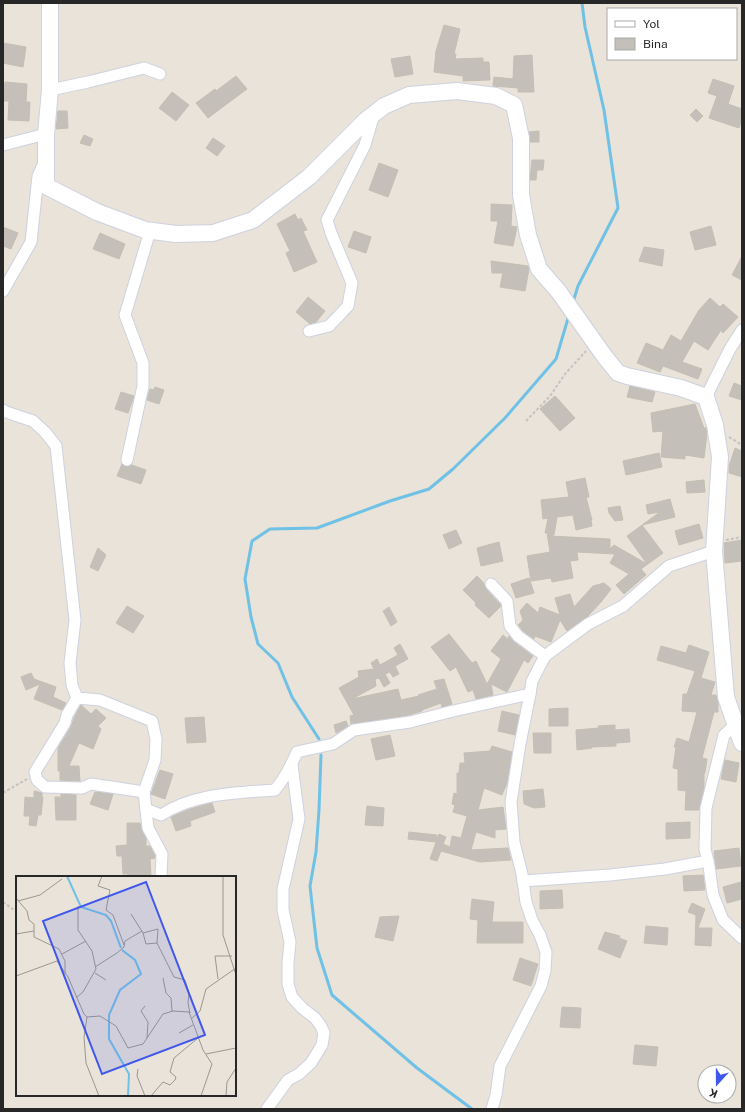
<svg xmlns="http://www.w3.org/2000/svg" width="745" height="1112" font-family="'Public Sans',sans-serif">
	<rect width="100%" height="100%" fill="#e9e3d9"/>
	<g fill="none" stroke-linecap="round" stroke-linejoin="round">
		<g stroke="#70c1e6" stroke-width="3">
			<path d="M573,302L578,286L618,208L604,110L585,27L582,3"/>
			<path d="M319,739L292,697L278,663L258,644L251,617L245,579L252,541L270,529L317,528L390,501L429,489L453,469L505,418L556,359L569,315"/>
			<path d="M321,755L319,810L316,852L310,886L317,948L332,995L417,1068L472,1109"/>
		</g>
	</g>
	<g fill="#c4c0b9" stroke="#c4bfb3">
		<path d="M444,25L460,29L454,54H456L455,59L483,58V62H489L490,80L463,81V76L434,72L436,51Z"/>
		<path d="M3,43L26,47L23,67L3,63Z"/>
		<path d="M532,55L534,92H518V88L493,86L494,77L513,79L514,56Z"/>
		<path d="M410,56L413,74L395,77L391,59Z"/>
		<path d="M236,76L247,89L208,118L196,103L215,89L216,91Z"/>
		<path d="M713,79L734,86L728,104L742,109V119L739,128L709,118L717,96L708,93Z"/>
		<path d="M5,82L27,84L26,102H30L29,121L8,120L9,101H3Z"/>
		<path d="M172,92L189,105L176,121L159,108Z"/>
		<path d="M696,109L703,116L697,122L690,115Z"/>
		<path d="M58,111H67L68,128L56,129Z"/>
		<path d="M539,131V142H530L529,132Z"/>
		<path d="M84,135L93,139L90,146L80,143Z"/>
		<path d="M213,138L225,146L217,156L206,148Z"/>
		<path d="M532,160H544L543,170H537L536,180H530Z"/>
		<path d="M379,163L398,170L388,197L369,190Z"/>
		<path d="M491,204L512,205L511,226L517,227L513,246L494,243L498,221H491Z"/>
		<path d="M295,214L298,220L301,218L307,230L303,231L317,262L294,272L286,253L290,251L277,224Z"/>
		<path d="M711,226L716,245L695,250L690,232Z"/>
		<path d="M3,227L18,233L11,249L3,246Z"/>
		<path d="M354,231L371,237L366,253L348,247Z"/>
		<path d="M100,233L125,244L119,259L93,249Z"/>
		<path d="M644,247L664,250L662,266L639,261Z"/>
		<path d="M742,256V280L732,275Z"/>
		<path d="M491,261L528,266L529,269L525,291L500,287L503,273H492Z"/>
		<path d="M308,297L325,311L316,322L310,324L296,312Z"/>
		<path d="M710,298L720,307L723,304L738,317L723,333L721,330L708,350L694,341L682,362L702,369L698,379L663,366L660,372L637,363L646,343L663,350L671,335L681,341L699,310Z"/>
		<path d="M734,383L742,386V400L729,396Z"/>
		<path d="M630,386L655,392L652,402L627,397Z"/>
		<path d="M155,387L164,390L159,404L147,400L150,389L154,390Z"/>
		<path d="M121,392L134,396L128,413L115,409Z"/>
		<path d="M555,396L575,418L560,431L540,409Z"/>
		<path d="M695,404L704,428H706L707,434L704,458L685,455V459L661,457L663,431L653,432L651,413Z"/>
		<path d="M735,448L742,451V477L729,473V466Z"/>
		<path d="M659,453L662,467L626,475L623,461Z"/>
		<path d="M122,464L126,467L132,465L146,470L141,484L117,476Z"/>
		<path d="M585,478L589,497H586L592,520H591L592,526L576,530L573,515L557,517L554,535L549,536L610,539V549L614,545L647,564L627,536L660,512L648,514L646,505L670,499L675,517L642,525L663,553L641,569L646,575L624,594L616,585L629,574L610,563L615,554L577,552L578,560L570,561L573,578L552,582L551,578L531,581L527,556L550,552L547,533H545L548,518L543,519L541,500L569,497L566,482Z"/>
		<path d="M704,480L705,492L687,493L686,482Z"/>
		<path d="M620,506L623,520L615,521L609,513L608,508Z"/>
		<path d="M699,524L703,538L679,545L675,531Z"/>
		<path d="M456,530L462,543L449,549L443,535Z"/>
		<path d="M742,540V561L725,563L724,543Z"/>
		<path d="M499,542L503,561L481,566L477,548Z"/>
		<path d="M98,548L106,555L98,571L90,567Z"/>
		<path d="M477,576L484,583L486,589L500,604L501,606L489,618L475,605L476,603L463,590Z"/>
		<path d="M529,578L534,593L516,598L511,584Z"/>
		<path d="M604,583L611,589L601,602L588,616L567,631L560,620L551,642L535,636L534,639L523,631L518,625L523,620L520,611L527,603L538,613L540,607L560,615L555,598L570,594L574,607L593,586Z"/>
		<path d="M127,606L144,616L133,633L116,623Z"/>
		<path d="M389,607L397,622L391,626L383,611Z"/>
		<path d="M449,634L472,663L476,661L487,684L501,659L491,651L503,635L508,639L509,636L514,642L533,656L528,663L524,660L507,692L491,684L493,695L476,699L473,690L468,692L456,667L450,671L431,647Z"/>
		<path d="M400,644L408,659L395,666L399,674L393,677L390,672L385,674L390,683L384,687L379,678L375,679L376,686L352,699L398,689L401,700L419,696L418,695L437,689L434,681L444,679L452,704L442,707L441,703L422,710V711L409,715L351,724L350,716L354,715L339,688L359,677L358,671L374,669L371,663L377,659L380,665L398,655L394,648Z"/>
		<path d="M689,645L709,652L701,678L715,682L711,695H716L718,703V712H714L702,758L707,759L705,773H704V788L699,810H685L686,791L678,790V769L673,768L676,747H674L677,738L689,742L697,712L682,711L683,694H687L695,671L657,660L661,646L686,653Z"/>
		<path d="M31,673L34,679L56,687L53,697L66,703L62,710L34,699L40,684L26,690L21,677Z"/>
		<path d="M81,705L91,714L96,709L106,718L98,726L101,729L93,749L79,743L69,766H79L80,781L60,780V771H58V748L71,727L74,718Z"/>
		<path d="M568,708V726H549V709Z"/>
		<path d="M502,711L519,715L515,735L498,731Z"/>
		<path d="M204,717L206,742L187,743L185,718Z"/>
		<path d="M346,721L348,726L336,733L334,725Z"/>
		<path d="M615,725V730L629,729L630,742L616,743V746L592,747V748L577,750L576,730L599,728L598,726Z"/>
		<path d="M533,733H551V753H534Z"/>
		<path d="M390,735L395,756L376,760L371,739Z"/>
		<path d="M492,746L512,752L507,783L502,795L484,788L478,810L503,807L506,829L495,830V838L476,832L471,850L508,848L511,860L480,862L441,851L437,861L430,859L439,834L446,837L443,844L450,847L452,836L461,838L467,816L453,812L455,805L452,804L454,793L457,794V773H459L460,763H465L464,753L490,751Z"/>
		<path d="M725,760L739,763L736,782L721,779Z"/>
		<path d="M160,770L173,774L165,799L151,794Z"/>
		<path d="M543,789L545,807L534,808L524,804L523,791Z"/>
		<path d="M34,791L42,793V798L43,797L41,815H38L36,826L29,825L30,816H24L25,797L34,798Z"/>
		<path d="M95,792L113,794L108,810L90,804Z"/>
		<path d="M61,794L76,795V820H56L55,797H61Z"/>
		<path d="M212,803L215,812L190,821L191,826L176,831L171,817L190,809Z"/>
		<path d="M367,806L384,808L383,826L365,825Z"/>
		<path d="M690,822V838L666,839V823Z"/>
		<path d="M127,823H140L142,831L146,838V846H150L155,856V858L150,859L151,877H128V874H123L122,856H117L116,846L127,845Z"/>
		<path d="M409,832L437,835L436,842L408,839Z"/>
		<path d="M739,848L741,866L716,869L714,851Z"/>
		<path d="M703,875L705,890L684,891L683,876Z"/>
		<path d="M741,882L742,899L727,903L723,887Z"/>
		<path d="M562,890L563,908L540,909V891Z"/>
		<path d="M472,899L494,902L492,922H523V943H477L478,920L470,919Z"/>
		<path d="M692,903L705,909L698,928H712L711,946L695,945L696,915L688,912Z"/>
		<path d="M399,916L393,941L375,937L380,917Z"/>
		<path d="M646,926L668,928L667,945L644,943Z"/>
		<path d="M605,932L620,936L619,938L627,941L620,958L598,949Z"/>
		<path d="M520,958L538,964L531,986L513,980Z"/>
		<path d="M562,1007L581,1008L580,1028L560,1027Z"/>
		<path d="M635,1045L658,1047L656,1066L633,1064Z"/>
	</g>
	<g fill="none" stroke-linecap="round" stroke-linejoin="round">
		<g stroke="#ced1df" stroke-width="13">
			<g id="street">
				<path d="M50,90L88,82L144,68L160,74"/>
				<path d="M3,145L46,134"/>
				<path d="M3,291L31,242L38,176L43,165"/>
				<path d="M309,331L329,326L348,306L352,283L331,233L327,220L365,145L374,114"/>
				<path d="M706,397L730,349L742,330"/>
				<path d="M3,410L6,412L33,421L45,432L56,446L75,620L70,663L72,685L77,698L100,700L152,721L156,739L155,760L144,792L148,828L162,854L161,877"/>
				<path d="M127,460L143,386V363L125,315L150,231"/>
				<path d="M491,584L507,601L510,626L518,636L545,656"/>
				<path d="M77,698L67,715L65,723L35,772L37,780L45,787L82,788L91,784L144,792"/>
				<path d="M736,724L724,735L706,808L705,849L709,866L713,895L723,920L742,938"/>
				<path d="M146,809L161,815C195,793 237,793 275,790C285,778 291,766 297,752L333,744L354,730L410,722L453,711L530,694"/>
				<path d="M523,881L610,875L665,869L708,861"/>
				<path d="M267,1109L288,1080L299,1074L311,1063L322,1045L324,1033L321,1026L315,1018L302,1008L292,997L288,984V963L290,942L283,910V889L299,819L292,765"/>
				<path d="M492,1109L496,1095L500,1066L541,986L545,971L546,952L540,935L532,920L526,902L522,874L514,842L511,802L520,744L530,694L532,681L545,656L588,624L623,606L669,566L714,551"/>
			</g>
		</g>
		<g stroke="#ced1df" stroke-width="18">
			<path id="secondary" d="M50,3V90L46,134V186L97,212L145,230L176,234L213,233L253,220L309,177L366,120L384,106L409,95L457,91L496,96L514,105L521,138V195L528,235L539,269L559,292L605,357L618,373L627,376L681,388L706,397L715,425L720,457L714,551L726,697L742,743"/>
		</g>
		<g stroke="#c3c3c3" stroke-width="2" stroke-dasharray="3 2" stroke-linecap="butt">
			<path d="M526,421L550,396L565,374L586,351"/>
			<path d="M729,437L742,445"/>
			<path d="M726,540L742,537"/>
			<path d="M3,793L27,779"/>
			<path d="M3,902L17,912"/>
		</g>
		<use href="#street" stroke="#fff" stroke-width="11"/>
		<use href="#secondary" stroke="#fff" stroke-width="16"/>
	</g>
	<g transform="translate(16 876)">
		<rect width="220" height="220" fill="#e9e3d9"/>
		<path fill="none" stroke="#70c1e6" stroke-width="2" d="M51,0L65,31L90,39L95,45L105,72M106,74L119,84L125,98L104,114L93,139V163L113,198L112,220"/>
		<path fill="none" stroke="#9b9892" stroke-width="1" d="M86,0L82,10L94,14L90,34L97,39L108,69M207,0V59L220,99M0,22L11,35L13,44L18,48V61L43,73L49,85V98M2,25L24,19L46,3M115,38L127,57L130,68L141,67L158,101L169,104L173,117L172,127L174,137M127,57L142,53L141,67M0,58L18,55M46,78L70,65M79,91L101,77L108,71L109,65L126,55M79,97L90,104M0,100L41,85L52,101L68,138L71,141L84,140L100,150L112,172L127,168L147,138L157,135L173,136L187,174L196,188L185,220M147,102L150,117L155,122L156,135M202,103L199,80H216M61,121L67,116L80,93L76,75L62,54V30M129,130L125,135L132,146L131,162M71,141L68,161L70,187L83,220M175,143L184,135L190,113L220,92M163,157L177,149M190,178L220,172M122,193L121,200L129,220M135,220L147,206L154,209L159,204L160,201L154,196L158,182L182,162M210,220L211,206L220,192"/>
		<path fill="#4057ee" fill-opacity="0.15" stroke="#4057ee" stroke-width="2" d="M130,6L189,159L86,198L27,45Z"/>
		<rect width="220" height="220" fill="none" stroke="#272727" stroke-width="2"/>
	</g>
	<rect width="745" height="1112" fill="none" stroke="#272727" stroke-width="8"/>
	<rect x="607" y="8" width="130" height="52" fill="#ffffff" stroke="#a9a9a9"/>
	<rect x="615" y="21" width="20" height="6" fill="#ffffff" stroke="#a9a9a9"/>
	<text x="643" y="28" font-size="12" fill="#272727">Yol</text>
	<rect x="615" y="38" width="20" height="12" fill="#c4c0b9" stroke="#a9a9a9"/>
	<text x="643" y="48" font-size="12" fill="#272727">Bina</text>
	<g transform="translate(717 1084) rotate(201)"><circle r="19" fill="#ffffff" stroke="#a9a9a9"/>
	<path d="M0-3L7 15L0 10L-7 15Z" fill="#4057ee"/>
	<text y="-6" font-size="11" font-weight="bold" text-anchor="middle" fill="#272727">K</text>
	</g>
</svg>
